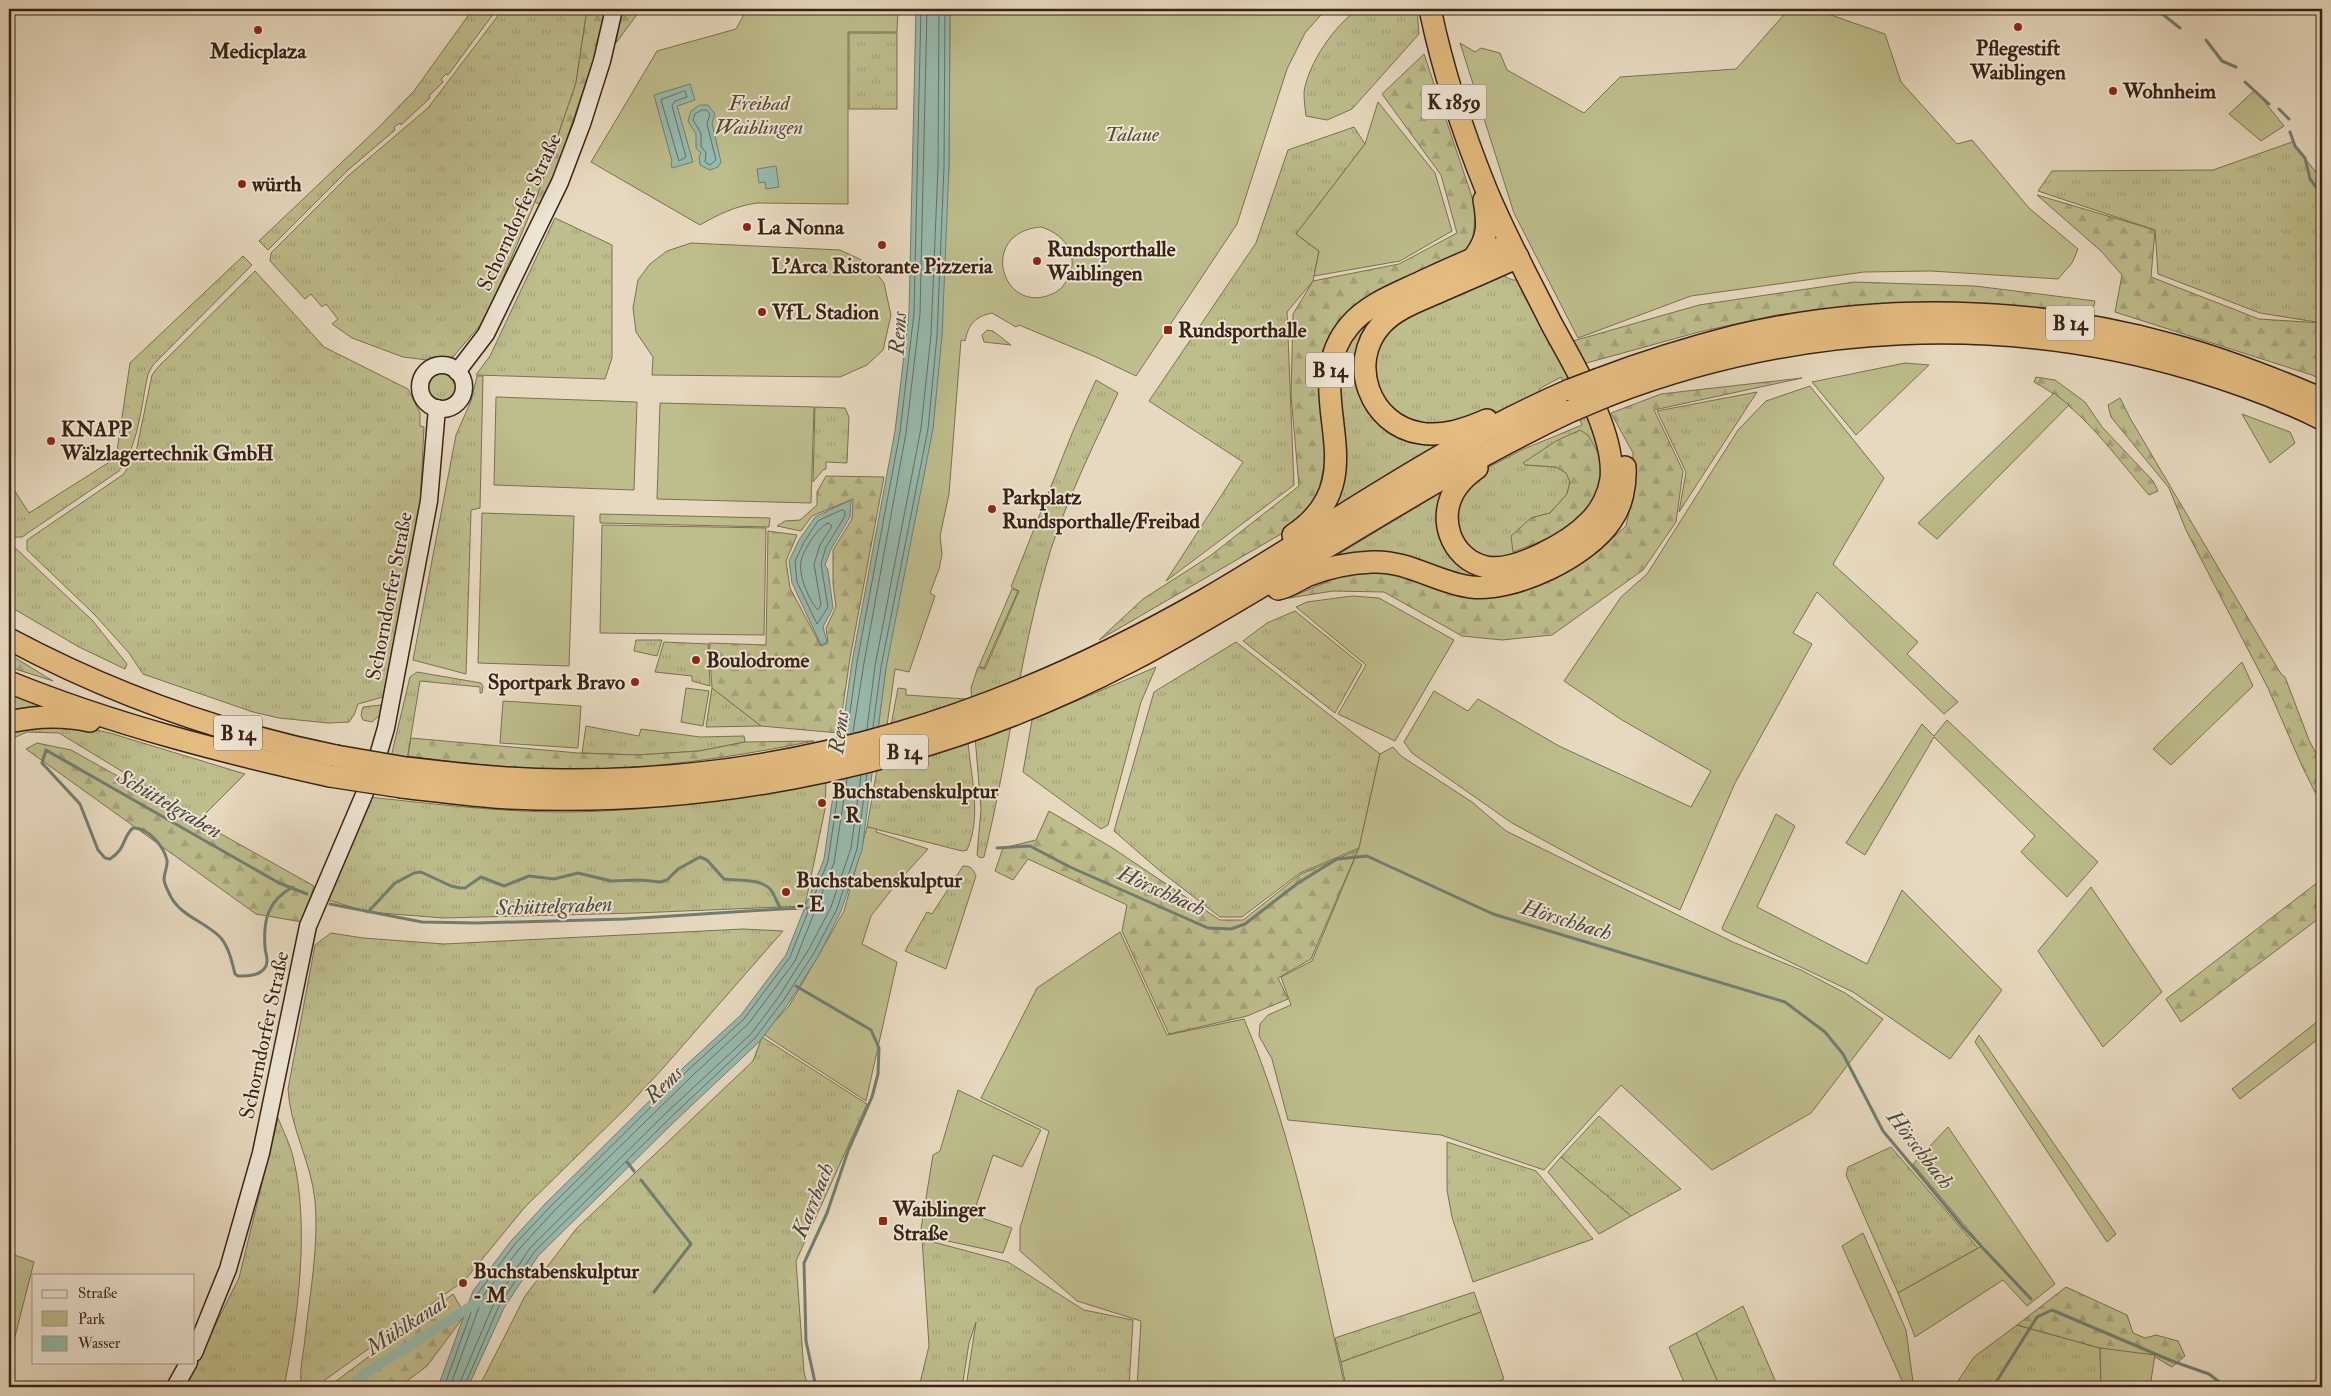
<svg xmlns="http://www.w3.org/2000/svg" width="2331" height="1396" font-family="'IM FELL Double Pica',serif">
	<defs>
		<pattern id="grass-tufts" width="24" height="20" patternUnits="userSpaceOnUse" patternTransform="scale(1.25)"><rect width="24" height="20" fill="#bebd8c"/><path d="M3 7l-1-3M5 7V3M7 7l1-3M15 17l-1-3M17 17v-4M19 17l1-3" fill="none" stroke="#a4a278"/></pattern>
		<pattern id="forest-firs" width="22" height="20" patternUnits="userSpaceOnUse" patternTransform="scale(1.25)"><rect width="22" height="20" fill="#bebd8c"/><path d="M5 1l3.5 6h-7zM16 11l3.5 6h-7z" fill="#a4a278"/></pattern>
	</defs>
	<rect width="100%" height="100%" fill="#e7d9bf"/>
	<filter id="stains"><feTurbulence type="fractalNoise" baseFrequency=".004" numOctaves="4"/><feColorMatrix values="0 0 0 0 .2 0 0 0 0 .09 0 0 0 0 .02 0 0 0 .5 -.17"/></filter>
	<radialGradient id="worn" r=".72"><stop offset=".6" stop-color="#630" stop-opacity="0"/><stop offset="1" stop-color="#630" stop-opacity=".3"/></radialGradient>
	<g fill="url(#grass-tufts)" stroke="#7c7051" fill-rule="evenodd">
		<path d="M473,9H497L448,75L446,74L441,79L443,82L429,96L430,98L401,125L400,123L394,127L395,130L348,170L268,250L259,241L379,127L414,91Z"/>
		<path d="M503,9H587L576,83L535,202L486,318L453,357L435,361L403,357L352,338L332,324L338,319L326,304L322,307L311,294L305,299L270,261L271,253L348,176L428,108Z"/>
		<path d="M1359,9H1417L1419,34L1352,109L1327,120L1306,116C1305,108 1304,100 1304,92C1308,64 1335,24 1359,9Z"/>
		<rect x="849" y="33" width="48" height="76"/>
		<path d="M1354,127L1365,144L1296,234L1319,251L1313,281L1287,312L1294,485L1166,581L1243,462L1149,401L1256,243L1288,150Z"/>
		<path d="M2292,142L2322,180V323L2260,313L2158,274L2155,230L2038,191L2052,171L2213,170Z"/>
		<path d="M555,218L612,245V358L605,379L476,375L490,356Z"/>
		<path d="M243,256L252,265L153,365L148,374C141,406 139,444 119,471L22,537H12L9,534V482L29,513L116,458L130,363Z"/>
		<path d="M255,271L324,347L408,389L420,413V426L424,427L420,507L383,697L358,704L354,715L349,722L328,723L279,718L253,712L143,674L129,653L94,614L27,550V540L124,474L136,452L152,375L159,366Z"/>
		<path d="M1499,274L1513,280H1520L1594,420L1609,476L1571,533L1505,564L1461,546L1455,502L1483,470L1526,448L1582,425L1561,377L1539,389L1541,391L1499,411L1460,426L1421,428L1378,400L1372,351L1393,324ZM1525,465H1605L1513,551L1531,518L1550,513L1567,494L1570,482L1567,473L1556,467Z"/>
		<path d="M1371,319L1358,365L1376,413L1454,437L1325,514L1334,376L1357,329Z"/>
		<path d="M987,330L993,331L1011,345L984,342L982,335Z"/>
		<circle cx="441" cy="387" r="15"/>
		<path d="M477,376H483L480,508L471,510L466,674L413,660L456,435L471,401Z"/>
		<path d="M1096,380L1118,393C1094,444 1069,495 1051,549C1020,650 1009,755 984,857L980,858L977,855L981,809L971,688L978,667L985,669L1019,591L1011,587L1073,431Z"/>
		<path d="M1757,392L1679,512L1686,472L1657,411Z"/>
		<path d="M815,407L845,408L849,417L847,463L826,462V469L823,470L813,482Z"/>
		<path d="M1615,447C1626,460 1621,487 1616,502C1609,526 1589,541 1568,553C1524,579 1494,592 1443,574C1423,567 1402,558 1381,557C1358,556 1336,563 1314,569L1455,484C1432,522 1449,576 1500,573C1528,571 1578,542 1596,522C1604,512 1611,500 1614,489C1618,474 1614,461 1615,447Z"/>
		<path d="M9,542L93,621L127,664L125,669L79,647L9,606Z"/>
		<path d="M1295,611L1362,665L1335,713L1243,641L1267,623Z"/>
		<path d="M636,640H662L657,656L634,651Z"/>
		<path d="M664,642L708,644L710,686L692,681V676L655,672Z"/>
		<path d="M1236,642L1380,754L1359,848L1300,873L1242,917H1220L1160,871L1114,831L1154,692Z"/>
		<path d="M1156,667L1141,702L1108,825L1101,829L1023,772L1032,720Z"/>
		<path d="M417,672L481,683L483,686L482,693H480V687L420,681L407,760L391,757L410,677Z"/>
		<path d="M712,688L761,726L706,727Z"/>
		<path d="M898,688L906,689V695L966,699C967,713 967,727 968,742C971,777 982,817 967,850L962,851L867,827L877,769L891,725Z"/>
		<path d="M9,694L61,710L9,714Z"/>
		<path d="M381,705L380,715L372,722L363,720L361,715L363,707Z"/>
		<path d="M65,723L110,733L245,774L200,819L59,733L27,732L9,740V730Z"/>
		<path d="M586,726L639,736L641,729L700,737L744,736L745,742L699,751L637,755L582,753Z"/>
		<path d="M826,782L825,809L805,906L636,913L443,918L368,912L325,899L359,796C427,803 495,812 563,812C653,812 738,797 826,782Z"/>
		<path d="M963,866C971,866 973,869 976,876L946,969L905,951L927,912L932,914Z"/>
		<path d="M743,929L783,931L664,1067L627,1107L525,1207L465,1280L315,1387H302C298,1373 304,1353 305,1338C310,1293 319,1245 315,1200C311,1162 290,1127 288,1089L315,945L331,933L363,938L444,944Z"/>
		<path d="M762,1037L867,1104L796,1261L804,1372L808,1387H479L525,1296L576,1229L753,1061Z"/>
		<path d="M1599,1116L1681,1189L1631,1216L1561,1157Z"/>
		<path d="M278,1118C283,1131 290,1144 293,1157C310,1225 298,1319 284,1387H184L239,1278Z"/>
		<path d="M1447,1142L1536,1171L1593,1239L1473,1282L1452,1217L1447,1190Z"/>
		<path d="M1891,1147L1978,1248L1898,1293L1846,1175L1848,1167Z"/>
		<path d="M922,1239L1008,1262L1084,1310L1133,1320L1129,1387H966L976,1322L969,1343L962,1387H919L929,1346Z"/>
		<path d="M1474,1292L1481,1312L1341,1362L1335,1338Z"/>
		<path d="M1743,1306L1778,1387H1720L1696,1333Z"/>
		<path d="M2017,1325L2100,1348L2101,1387H1954L1974,1357Z"/>
	</g>
	<g fill="url(#forest-firs)" stroke="#7c7051">
		<path d="M587,9H605L595,55L544,206L535,202L576,83Z"/>
		<path d="M622,9H641L616,43Z"/>
		<path d="M1424,54L1476,209L1472,247L1340,326L1328,445L1318,495L1293,527L1099,640L1143,599L1210,556L1299,486L1291,395L1293,314L1313,281L1399,264L1457,233L1441,175L1382,94Z"/>
		<path d="M2037,195L2155,230L2151,277L2259,319L2322,323V380L2312,375L2115,312L2122,275L2101,251Z"/>
		<path d="M1854,282L1975,286L2095,301L2091,318L2052,308L1914,305L1848,308L1776,315L1699,332L1583,364L1573,341L1699,305Z"/>
		<path d="M2036,377L2055,380L2085,402L2102,427L2153,481L2158,491L2149,495C2114,455 2082,407 2034,382Z"/>
		<path d="M1802,378L1654,410L1683,471L1676,522L1643,570L1552,635L1502,640L1462,636L1384,592L1333,591L1289,598L1348,573L1391,570L1469,593L1529,589L1596,553L1626,526L1631,504L1633,453L1611,413L1661,394Z"/>
		<path d="M2120,398L2130,418L2281,674L2285,677L2309,740L2322,765V806L2302,766L2268,688L2186,530L2169,488L2111,417L2108,405Z"/>
		<path d="M1580,430L1588,435L1605,465L1592,508L1560,534L1513,552L1511,536L1531,518L1550,513L1567,494L1570,482L1566,473L1556,467L1525,465L1523,463L1556,441Z"/>
		<path d="M826,476L884,477L850,658L839,733L761,726L712,688L709,643L766,645L768,531L797,535L786,561L790,588L821,646L828,643L826,628L836,607L833,583V550L852,519L853,499L812,516L801,531L777,526L785,521L800,520L817,505V492Z"/>
		<path d="M9,654L53,681L9,667Z"/>
		<path d="M411,738L578,753L637,755L699,751L745,742L814,741C729,758 643,771 556,769C507,768 457,763 408,756Z"/>
		<path d="M37,743L71,750L314,886L302,922L256,914L26,749Z"/>
		<path d="M1049,811L1111,847L1220,920H1243L1301,874L1358,850L1311,959L1278,978L1288,999L1247,1016L1169,1034L1122,931L1127,905L1028,859L1013,880L995,871L1003,848L1036,840Z"/>
		<path d="M2322,879V916L2181,1022L2166,999Z"/>
		<path d="M2066,1287L2127,1315L2133,1333L2145,1338L2156,1335L2178,1341L2185,1356L2172,1367L2155,1357L2100,1348L2017,1325Z"/>
		<path d="M453,1294L465,1315L427,1366L399,1387H328Z"/>
	</g>
	<g fill="#bebd8c" stroke="#7c7051" fill-rule="evenodd">
		<path d="M747,9H898L897,32H848V204L757,203C736,206 719,214 700,225L591,162L657,51L736,29Z"/>
		<path d="M950,9H1326L1305,33L1287,69L1237,224L1136,376L1096,357L1019,325L1016,327L992,313C975,317 969,323 965,341L961,340L949,494L940,536L942,554L939,569L930,593L935,596L909,672L895,669L881,768L873,769L949,167ZM1041,227C1068,235 1083,261 1063,286C1058,292 1051,295 1043,297C999,306 981,232 1041,227Z"/>
		<path d="M1789,9H1814L1885,34L1901,82L1957,144L1972,140L2029,208L2078,249L2072,263L2058,279L1931,271L1864,272L1691,296L1578,338L1514,213L1460,43L1475,52L1481,48L1500,53L1507,70L1584,113L1620,77L1736,69Z"/>
		<path d="M2255,90L2284,126L2261,141L2229,114Z"/>
		<path d="M1378,102L1435,173L1452,231L1400,261L1314,276L1319,251L1296,234L1365,144Z"/>
		<path d="M691,243L840,250L868,263L884,283L891,315L883,350L867,365L840,377L652,375L653,357L636,332L633,308L638,280L650,264L667,251Z"/>
		<path d="M1905,363L1929,365L1856,435L1812,382Z"/>
		<path d="M1810,386L1884,478L1833,564L1918,642L1907,654L1958,702L1944,714L1817,592L1793,633L1812,644L1735,783L1680,910L1600,871L1512,823L1412,753L1404,742L1434,691L1468,711L1478,699L1559,746L1691,807L1711,771L1622,720L1564,681L1621,597L1647,574L1738,430L1766,401Z"/>
		<path d="M2054,393L2069,405L1937,539L1918,523Z"/>
		<path d="M496,397L637,402L634,490L494,485Z"/>
		<path d="M660,403L814,407L811,503L657,499Z"/>
		<path d="M2242,414L2290,432L2295,443L2270,463Z"/>
		<path d="M482,513L574,516L569,666L478,663Z"/>
		<path d="M600,514L770,518L769,527L600,523Z"/>
		<path d="M602,525L766,528L764,635L600,633Z"/>
		<path d="M1012,589L1018,591L984,668L979,666Z"/>
		<path d="M1352,596L1379,598L1454,640L1395,741L1338,714L1366,665L1296,607L1307,602Z"/>
		<path d="M2242,662L2253,686L2171,765L2153,749Z"/>
		<path d="M686,688L709,691L703,726L681,722Z"/>
		<path d="M503,701L581,706L578,748L500,743Z"/>
		<path d="M1947,720L2098,862L2067,897L2021,852L2035,836L1934,737L1865,855L1846,843L1922,724L1934,736Z"/>
		<path d="M1393,747L1401,756L1472,802L1506,831L1735,943L1801,970L1845,993L1883,1019L1811,1113L1712,1170L1621,1085L1544,1170L1441,1135L1288,1120L1272,1059L1259,1036L1260,1024L1268,1015L1291,1005L1281,977L1312,961L1359,848L1380,754Z"/>
		<path d="M1776,814L1795,826L1757,907L1867,964L1902,890L2002,990L1950,1059L1853,992L1723,930L1722,928Z"/>
		<path d="M867,827L877,829L876,832L928,849L896,884L871,916L862,944L897,962L866,1101L763,1034L789,1006L844,911Z"/>
		<path d="M2091,887L2162,992L2103,1047L2038,951Z"/>
		<path d="M1120,932L1167,1035L1244,1019C1294,1136 1317,1263 1345,1387H1137L1141,1321L1077,1301L1020,1251V1228L1049,1131L981,1098L1037,988Z"/>
		<path d="M2318,1021L2322,1026V1036L2240,1099L2232,1089Z"/>
		<path d="M1979,1035L2116,1234L2107,1242L1975,1042Z"/>
		<path d="M958,1090L1041,1130L1022,1167L993,1155L973,1215L1012,1228L1003,1253L920,1235L933,1155L940,1151Z"/>
		<path d="M1948,1127L2055,1284L2027,1306L2003,1280L1915,1337L1898,1293L1982,1246L1913,1164Z"/>
		<path d="M1561,1157L1631,1216L1599,1234L1548,1172Z"/>
		<path d="M1863,1233L1906,1330L1913,1382L1904,1385L1842,1246Z"/>
		<path d="M9,1253L34,1262L9,1360Z"/>
		<path d="M1481,1312L1504,1379L1484,1387H1346L1341,1362Z"/>
		<path d="M1696,1333L1720,1387H1686L1669,1347Z"/>
		<path d="M2100,1348L2155,1355L2150,1387H2101Z"/>
	</g>
	<g fill="#97baae" stroke="#717d71">
		<path d="M916,9H950L949,167L942,336L933,429L886,668L862,850L841,911L819,955L788,1004L759,1042L674,1122L538,1256L504,1308L468,1387H438L473,1291L511,1241L546,1203L684,1067L741,1015L786,955L824,859L852,662L895,431L909,313Z"/>
		<path d="M690,84L695,100L677,106L693,162L672,168L671,162L672,161L654,95Z"/>
		<path d="M700,105H708L715,114L712,123L721,162L718,167L710,170L700,165L699,157L701,153L696,148V134L688,121L691,111Z"/>
		<path d="M776,166L779,187L766,189L765,182L759,183L757,169Z"/>
		<path d="M851,500L850,517L831,549L825,565L828,570L833,608L823,627L827,642L821,645L792,583L789,561L799,540L815,517Z"/>
	</g>
	<g fill="none" stroke-linecap="round" stroke-linejoin="round">
		<g stroke="#686e62" stroke-width="1">
			<path d="M685,91L687,97L675,101L672,106L686,157L679,161L661,100Z"/>
			<path d="M702,110H707L710,114L707,124L716,160L710,165L705,162L706,153L701,146V133L693,120L695,114Z"/>
			<path d="M842,510L845,511V516L826,547L821,564L828,607L817,624L797,582L795,561L804,542L818,521Z"/>
			<path d="M828,523L832,526L820,545L814,564L821,605L818,610C809,601 798,574 801,561C804,549 817,528 828,523Z"/>
			<path d="M873,727L881,667L928,429L937,336L944,167L945,9"/>
			<path d="M867,729L875,666L921,428L931,335L938,167L939,9"/>
			<path d="M853,732L864,663L906,433L920,314L927,9"/>
			<path d="M847,734L857,662L900,432L914,313L921,9"/>
			<path d="M444,1387L478,1293L515,1244L550,1207L687,1071L744,1019L790,957L828,861L840,780"/>
			<path d="M450,1387L483,1296L520,1248L554,1211L692,1076L749,1023L795,961L834,863L847,779"/>
			<path d="M458,1387L494,1303L530,1248L666,1113L751,1034L778,998L809,949L831,907L851,848L861,775"/>
			<path d="M464,1387L499,1306L534,1252L670,1118L755,1038L783,1001L814,953L837,909L857,849L867,773"/>
		</g>
		<g stroke="#717d71" stroke-width="3">
			<path d="M2156,9L2180,28"/>
			<path d="M2206,40L2222,61L2236,67"/>
			<path d="M2245,82L2269,104"/>
			<path d="M2279,109L2289,119"/>
			<path d="M2290,132L2295,146L2305,158L2310,179L2322,195"/>
			<path d="M997,848L1030,846L1070,867L1208,928L1231,929L1245,924L1298,883L1337,859L1367,856L1493,914L1785,1002L1825,1032L1843,1054L1883,1131L1963,1227L2031,1299"/>
			<path d="M293,887C268,900 263,920 265,947C265,953 269,959 266,966C261,976 248,976 238,976L235,974C232,962 229,948 221,938C206,922 182,917 171,897C169,893 164,884 164,879C164,873 168,867 167,860C164,847 148,827 133,828C122,837 127,848 110,859L105,858L98,850L80,804L42,763L46,750L279,883L307,894"/>
			<path d="M330,904L422,922L476,923L625,919L781,909"/>
			<path d="M368,912L395,883L414,873L421,872L451,886L460,888H465L481,877L504,886L529,876L554,879L578,873L611,881L640,880L660,882L667,880L678,869L700,857L707,860L724,879C738,881 761,878 771,890C775,896 777,903 781,909L807,908"/>
			<path d="M796,986L871,1030L879,1048L878,1074L872,1097L848,1151L827,1213L804,1263L806,1341L816,1387"/>
			<path d="M627,1162L634,1171"/>
			<path d="M641,1180L691,1244L654,1292"/>
			<path d="M1993,1387L2037,1317L2052,1310L2172,1361L2209,1374L2226,1387"/>
		</g>
		<path stroke="#97baae" stroke-width="10" d="M350,1387L364,1374L478,1302"/>
		<g stroke="#392216" stroke-width="19">
			<g id="secondary">
				<circle cx="442" cy="387" r="22"/>
				<path d="M457,372L486,334L560,182L582,124L602,61L614,9"/>
				<path d="M194,1353L228,1269L261,1153L308,926L372,776L386,728L429,501L437,408"/>
				<path d="M175,1387L189,1362"/>
			</g>
		</g>
		<g stroke="#392216" stroke-width="24">
			<g id="highway">
				<path d="M1430,9C1443,71 1462,130 1486,189C1505,235 1529,279 1551,323C1573,364 1616,432 1611,479C1609,494 1601,510 1590,521C1570,542 1515,573 1486,567C1450,559 1436,516 1457,487C1462,480 1470,473 1477,468"/>
				<path d="M1475,256C1489,237 1488,223 1484,200"/>
				<path d="M1599,379C1644,362 1689,348 1736,336C1877,302 2034,306 2173,345C2225,359 2273,378 2322,399"/>
				<path d="M1609,395C1797,323 2002,312 2195,370C2238,383 2282,399 2322,419"/>
				<path d="M1487,420C1466,429 1443,437 1420,433C1370,425 1347,363 1381,325C1396,308 1421,300 1441,291C1466,280 1492,269 1518,257"/>
				<path d="M1293,535C1383,475 1293,391 1350,325C1368,304 1396,294 1421,282C1451,268 1480,255 1511,244"/>
				<path d="M1278,589C1289,587 1299,579 1309,575C1329,567 1351,563 1372,562C1408,560 1437,583 1471,587C1514,592 1587,557 1611,521C1622,506 1626,485 1625,467"/>
				<path d="M9,639C112,694 222,733 336,756"/>
				<path d="M9,682C112,724 222,752 330,776"/>
				<path d="M9,722C36,716 63,715 90,721"/>
				<path d="M406,768C458,774 510,780 563,780C796,782 1003,715 1204,600C1325,530 1440,446 1570,390"/>
				<path d="M402,787C437,791 473,796 509,798C723,808 941,761 1131,661C1280,582 1418,483 1571,411"/>
			</g>
		</g>
		<use href="#secondary" stroke="#efe6d5" stroke-width="16"/>
		<use href="#highway" stroke="#e4bc80" stroke-width="21"/>
		<g stroke="#392216" stroke-width="24" stroke-linecap="butt">
			<g id="highway-bridge">
				<path d="M1570,390L1599,379"/>
				<path d="M1571,411L1609,395"/>
				<path d="M336,756L406,768"/>
				<path d="M330,776L402,787"/>
			</g>
		</g>
		<use href="#highway-bridge" stroke="#e4bc80" stroke-width="21"/>
	</g>
	<g fill="#8f2418" stroke="#efe6d5" stroke-width="2">
		<circle cx="2018" cy="27" r="5"/>
		<circle cx="258" cy="30" r="5"/>
		<circle cx="2113" cy="91" r="5"/>
		<circle cx="242" cy="184" r="5"/>
		<circle cx="747" cy="227" r="5"/>
		<circle cx="882" cy="245" r="5"/>
		<circle cx="1037" cy="261" r="5"/>
		<circle cx="762" cy="312" r="5"/>
		<rect x="1163" y="325" width="10" height="10" rx="2.5"/>
		<circle cx="51" cy="441" r="5"/>
		<circle cx="992" cy="509" r="5"/>
		<circle cx="696" cy="660" r="5"/>
		<circle cx="635" cy="682" r="5"/>
		<circle cx="822" cy="803" r="5"/>
		<circle cx="786" cy="892" r="5"/>
		<rect x="878" y="1216" width="10" height="10" rx="2.5"/>
		<circle cx="463" cy="1283" r="5"/>
	</g>
	<g text-anchor="middle" stroke-width="4" stroke-linejoin="round" paint-order="stroke">
		<g fill="#efe6d5" stroke="#705d4f" stroke-width="1">
			<rect x="1421.5" y="84.5" width="65" height="35" rx="4"/>
			<rect x="2046" y="305.5" width="48" height="35" rx="4"/>
			<rect x="1306" y="352.5" width="48" height="35" rx="4"/>
			<rect x="214" y="715.5" width="48" height="35" rx="4"/>
			<rect x="880" y="734.5" width="48" height="35" rx="4"/>
		</g>
		<g font-size="20" font-weight="bold" fill="#392216">
			<text x="1454" y="109">K 1859</text>
			<text x="2070" y="330">B 14</text>
			<text x="1330" y="377">B 14</text>
			<text x="238" y="740">B 14</text>
			<text x="904" y="759">B 14</text>
		</g>
		<g font-size="21" font-weight="bold" fill="#392216" stroke="#efe6d5" text-anchor="start">
			<text x="2018" y="55" text-anchor="middle">Pflegestift<tspan x="2018" dy="24">Waiblingen</tspan></text>
			<text x="258" y="58" text-anchor="middle">Medicplaza</text>
			<text x="2123" y="98">Wohnheim</text>
			<text x="252" y="191">würth</text>
			<text x="757" y="234">La Nonna</text>
			<text x="1047" y="256">Rundsporthalle<tspan x="1047" dy="24">Waiblingen</tspan></text>
			<text x="882" y="273" text-anchor="middle">L'Arca Ristorante Pizzeria</text>
			<text x="772" y="319">VfL Stadion</text>
			<text x="1178" y="337">Rundsporthalle</text>
			<text x="61" y="436">KNAPP<tspan x="61" dy="24">Wälzlagertechnik GmbH</tspan></text>
			<text x="1002" y="504">Parkplatz<tspan x="1002" dy="24">Rundsporthalle/Freibad</tspan></text>
			<text x="706" y="667">Boulodrome</text>
			<text x="625" y="689" text-anchor="end">Sportpark Bravo</text>
			<text x="832" y="798">Buchstabenskulptur<tspan x="832" dy="24">- R</tspan></text>
			<text x="796" y="887">Buchstabenskulptur<tspan x="796" dy="24">- E</tspan></text>
			<text x="893" y="1216">Waiblinger<tspan x="893" dy="24">Straße</tspan></text>
			<text x="473" y="1278">Buchstabenskulptur<tspan x="473" dy="24">- M</tspan></text>
		</g>
		<g font-size="21" font-style="italic" fill="#5a4934" stroke="#efe6d5">
			<text x="759" y="110">Freibad<tspan x="759" dy="24">Waiblingen</tspan></text>
			<text x="1132" y="141">Talaue</text>
		</g>
		<g font-size="21" fill="#392216" stroke="#efe6d5">
			<text transform="translate(519 212) rotate(-65)" y="7">Schorndorfer Straße</text>
			<text transform="translate(389 596) rotate(-79)" y="7">Schorndorfer Straße</text>
			<text transform="translate(264 1035) rotate(-78)" y="7">Schorndorfer Straße</text>
		</g>
		<g font-size="22" font-style="italic" fill="#50483c" stroke="#efe6d5">
			<text transform="translate(897 333) rotate(-86)" y="8">Rems</text>
			<text transform="translate(838 732) rotate(-82)" y="8">Rems</text>
			<text transform="translate(170 803) rotate(30)" y="8">Schüttelgraben</text>
			<text transform="translate(1162 890) rotate(24)" y="8">Hörschbach</text>
			<text transform="translate(554 905) rotate(-2)" y="8">Schüttelgraben</text>
			<text transform="translate(1567 919) rotate(17)" y="8">Hörschbach</text>
			<text transform="translate(663 1084) rotate(-44)" y="8">Rems</text>
			<text transform="translate(1921 1149) rotate(52)" y="8">Hörschbach</text>
			<text transform="translate(812 1200) rotate(-68)" y="8">Karrbach</text>
			<text transform="translate(406 1324) rotate(-33)" y="8">Mühlkanal</text>
		</g>
	</g>
	<rect width="2331" height="1396" fill="none" stroke="#e7d9bf" stroke-width="30"/>
	<rect x="10" y="10" width="2311" height="1376" fill="none" stroke="#392216" stroke-width="2.5"/>
	<rect x="15" y="15" width="2301" height="1366" fill="none" stroke="#392216"/>
	<rect x="32" y="1274" width="162" height="90" fill="#efe6d5" stroke="#a69889"/>
	<rect x="42" y="1290" width="25" height="8" fill="#efe6d5" stroke="#a69889"/>
	<text x="78" y="1298" font-size="15" fill="#392216">Straße</text>
	<rect x="42" y="1311" width="25" height="15" fill="#bebd8c" stroke="#a69889"/>
	<text x="78" y="1324" font-size="15" fill="#392216">Park</text>
	<rect x="42" y="1336" width="25" height="15" fill="#97baae" stroke="#a69889"/>
	<text x="78" y="1348" font-size="15" fill="#392216">Wasser</text>
	<rect width="100%" height="100%" filter="url(#stains)"/>
	<rect width="100%" height="100%" fill="url(#worn)"/>
</svg>
